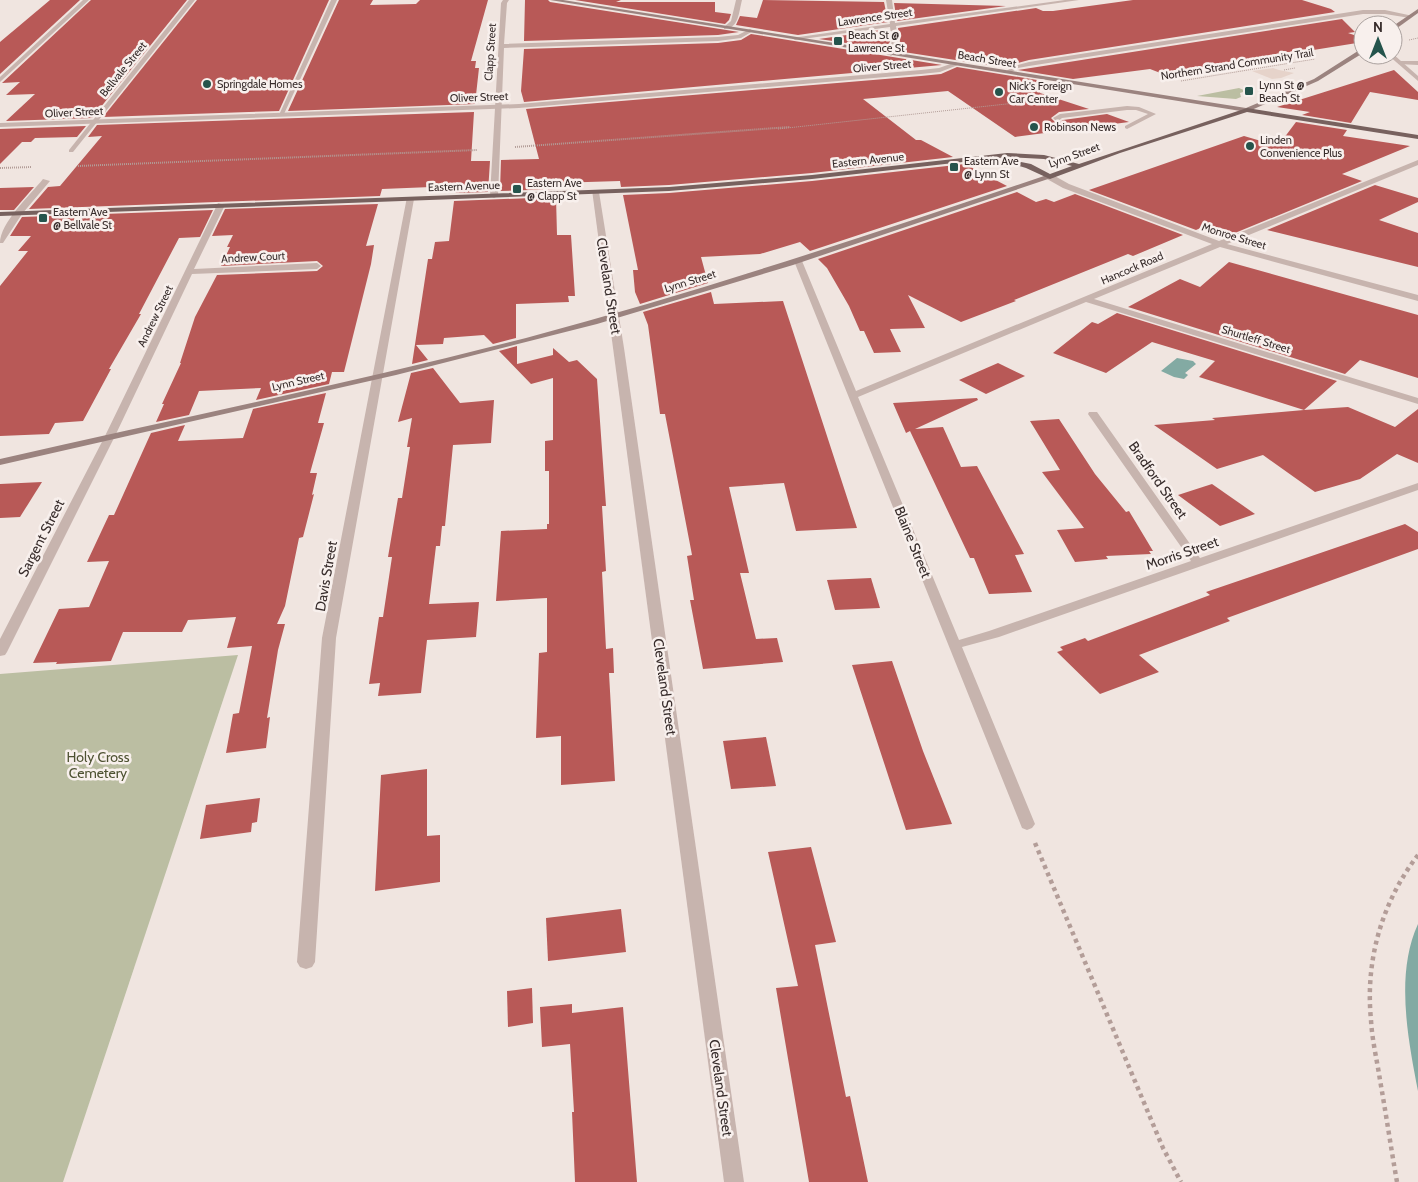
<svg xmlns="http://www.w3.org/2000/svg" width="1418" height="1182" font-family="Cabin,sans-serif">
	<rect width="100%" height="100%" fill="#f0e5e0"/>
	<g fill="#bbbea2">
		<path d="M1239,88L1246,91L1240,93L1241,97L1236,99L1197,96Z"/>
		<path d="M238,655L63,1182H0V674Z"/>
	</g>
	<path fill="#e6d3ca" d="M1273,68L1279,70L1294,73L1281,78L1272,79L1252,71Z"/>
	<g fill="#83aaa3">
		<path d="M1177,358L1193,361L1196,364L1185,373L1188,375L1184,379L1174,377L1161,371Z"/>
		<path d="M1418,924V1091C1408,1039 1395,974 1418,924Z"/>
	</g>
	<g fill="#b85957">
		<path d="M50,0H80L0,74V42Z"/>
		<path d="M91,0H187L92,118L6,121L35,94L6,95L20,82L2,83Z"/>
		<path d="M197,0H329L279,111L103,117Z"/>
		<path d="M339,0H373L370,5L416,4L420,0H488L471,61H476L475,68H479L475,104L288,111Z"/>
		<path d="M525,0H548L550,2L739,32L718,35L524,41Z"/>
		<path d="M575,0H621L616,2H715V12L731,14L729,20L725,24Z"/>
		<path d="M763,0L884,2L888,22L798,35L736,25L740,16L757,18Z"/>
		<path d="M1133,0H1302L1331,9L1335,12L1029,60L1014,64L1007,68L897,51L900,41L898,28L1036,8L1043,11H1053Z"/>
		<path d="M894,3L1006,6L897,21Z"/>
		<path d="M1342,19L1355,32L1348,33L1363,38V42L1163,74L1150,69L1073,79L1018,70Z"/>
		<path d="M888,29L890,41L887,49L819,39Z"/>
		<path d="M751,34L942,65L524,102L521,91L524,49L718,43L741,40Z"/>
		<path d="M957,67L1043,81L1040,93L1089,109L1059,112L1051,118L1057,124L1063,120L1107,114L1129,122L1015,137L948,91L863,99L916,140H921L953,157L812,173L669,185L621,187L620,181L555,183L556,189L500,191L501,160L539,159L526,109L921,76L941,74Z"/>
		<path d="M1394,70L1418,92V100L1370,92L1351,123L1302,115L1310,112L1277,107Z"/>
		<path d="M474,112L471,161H490L488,192L455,193L456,186L382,189L380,196L29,209L48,187L60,186L102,136L88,137L97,125Z"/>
		<path d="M1296,122L1347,130L1343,136L1410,146L1342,174L1362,181L1230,235L1205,226L1196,230L1089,190L1244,136L1278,146Z"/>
		<path d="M86,126L77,137L35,138L31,142H22L0,164V129Z"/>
		<path d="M965,164L1007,186L810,251L800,242L760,254L701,257L708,283L640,304L635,292L633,270H638L623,195L669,193L812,181Z"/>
		<path d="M1375,185L1418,198V202L1379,220L1418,233V267L1267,230Z"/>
		<path d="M34,187L14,210H0V188Z"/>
		<path d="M1017,192L1036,202L1046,199L1054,202L1075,194L1183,235L1133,256L1128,254L1014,300L1016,301L961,322L908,295L925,328L890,329L901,352L874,353L864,331H860L849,306L827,268L818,259Z"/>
		<path d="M556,197L557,235H571L575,296H568L569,302L516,304V338L493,344L484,335L444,338L443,344L416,345L428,360L412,364L428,259H432L435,242L449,241L454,201Z"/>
		<path d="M378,204L366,246L374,245L371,264L344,372H332L329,384L256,400L261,388L199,391L189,415L156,422L164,404H162L181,363H180L195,317L217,275L317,271L323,266L317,261L221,266L230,247H227L233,235L212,236L225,209Z"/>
		<path d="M213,210L200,237L179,238L139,314H141L109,369H111L83,421L55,423L49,434L0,436V286L28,251H18L31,236H10L22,217Z"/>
		<path d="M1229,262L1418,315V378L1360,360L1345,374L1128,307L1180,279L1200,287Z"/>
		<path d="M711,292L714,304L783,301L857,528L796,531L784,483L729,487L749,573H740L756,639L777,638L783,662L703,669L690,600H694L687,556L692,555L665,414H660L648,325L643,312Z"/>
		<path d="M1117,313L1337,381L1304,410L1348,407L1395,427L1418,409V463L1397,454L1360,479L1315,492L1263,455L1217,469L1154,425L1215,420L1212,418L1304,410L1199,377L1215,361L1152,342L1106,373L1053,353L1092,322L1098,324Z"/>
		<path d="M517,346V364L553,355V348L569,362L577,360L597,379L606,506H602L606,571L602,572L606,649L613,648L614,673H609L615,781L561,785V736L536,738L539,653L547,652V598L496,601L501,531L547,529V524H549V471H545V441L553,440V378L531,384L499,351Z"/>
		<path d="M998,363L1025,376L986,394L959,380Z"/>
		<path d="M433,368L460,403L494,400L491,443L453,445L445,526H442L440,546H436L429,604L479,602L476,637L427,640L421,693L378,696L380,683L369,684L379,617H383L392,557H388L398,498H402L410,447H407L412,418L398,422L411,373Z"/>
		<path d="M326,393L318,423H324L310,473H317L312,495L314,494L303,537L299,538L285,606L277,624H285L278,650L267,718L270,717L266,748L226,753L233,714L239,713L252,646L227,648L236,617L188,620L182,632H123L111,661L56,664L57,662L33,663L59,609L89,607L109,561L87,562L109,515H114L151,433L185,425L178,441L243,438L253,409Z"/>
		<path d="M977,398L978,400L915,429L943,427L961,467L977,466L1024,554L1015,555L1032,592L989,594L974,558H970L910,431L906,433L893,403Z"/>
		<path d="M1059,419L1095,474L1126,512L1129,511L1153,551H1149L1151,554L1106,556L1108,559L1075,562L1057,530L1084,528L1042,472L1060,470L1030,421Z"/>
		<path d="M42,482L20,517L0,518V484Z"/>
		<path d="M1212,484L1255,514L1220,526L1178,495Z"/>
		<path d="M1405,524L1418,532V549L1227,618L1230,621L1139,655L1159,672L1100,694L1057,652L1063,650L1060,647L1085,638L1088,641L1210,595L1206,592Z"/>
		<path d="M871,578L880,608L835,610L827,580Z"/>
		<path d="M892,661L923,751L952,824L906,830L852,665Z"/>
		<path d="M766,737L776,786L731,789L723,741Z"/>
		<path d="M427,769V836L440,835V882L375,891L381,775Z"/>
		<path d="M260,798L257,822L252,823L251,832L200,839L206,805Z"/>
		<path d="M811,847L836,942L815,945L846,1097L850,1096L868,1182H809L776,988L798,986L768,852Z"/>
		<path d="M621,909L626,952L548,961L546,918Z"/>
		<path d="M532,988L533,1023L508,1027L507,991Z"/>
		<path d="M572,1004V1013L623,1007L637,1182H575L572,1112H574L570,1044L542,1047L540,1007Z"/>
	</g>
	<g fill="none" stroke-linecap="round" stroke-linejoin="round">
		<g stroke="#b39d98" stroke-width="1" stroke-dasharray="1 1" stroke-linecap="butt">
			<path d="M1409,40L1418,38"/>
			<path d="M1284,70L1295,68"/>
			<path d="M1181,81L1315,59"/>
			<path d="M778,129L1052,99"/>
		</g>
		<g stroke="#b39d98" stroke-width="2" stroke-dasharray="1 1" stroke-linecap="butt">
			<path d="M515,147L790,127"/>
			<path d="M78,166L477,150"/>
			<path d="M0,168L32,167"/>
		</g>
		<g stroke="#b39d98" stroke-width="4.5" stroke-dasharray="4 4" stroke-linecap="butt">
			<path d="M1035,843L1163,1148L1181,1182"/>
			<path d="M1397,1182C1391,1148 1386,1114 1380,1080C1377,1060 1372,1040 1371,1020C1365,960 1382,902 1418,855"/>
		</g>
		<g fill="#c7b4ae" fill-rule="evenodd">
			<path d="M1400,61H1418V65L1398,64Z"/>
			<path d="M1127,106L1139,107L1156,114L1127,129L1125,128V126L1148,114L1136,110H1127L1062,118L1057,122L1053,118L1060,114Z"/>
		</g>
		<g fill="#c7b4ae" fill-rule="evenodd">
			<path d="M83,0H89L0,82V77Z"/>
			<path d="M189,0H195L73,152H69V150Z"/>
			<path d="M331,0H337L284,114L279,115Z"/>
			<path d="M503,0H509L507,3L504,44L718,37L738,35L750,29L753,31L741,38L718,41L504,48L498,196L494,198L490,196L501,3Z"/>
			<path d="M736,0H742C739,11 739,29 724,29V27L731,21Z"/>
			<path d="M886,0H892L895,23L1065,0H1079L896,26L898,41L894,54L891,56L888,54L892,41L890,27L795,40L792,38L890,24Z"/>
			<path d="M1418,160V165L1227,244L1418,295V301L1220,247L1094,299L1418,398V404L1086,302L858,397L959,640L989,631L1191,561L1088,414L1089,412H1097L1200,558L1418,483V490L999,637L962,647L1035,824L1032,828L1027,830L1022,828L794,261L798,258L802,261L856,391L1212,244L1063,188L1047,179V175H1053L1069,184L1219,241Z"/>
			<path d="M43,179L50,181L22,214L3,243H0C0,223 30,195 43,179Z"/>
			<path d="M592,190L599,192L624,348L744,1182H724Z"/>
			<path d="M407,197L414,199L336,638L315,962L312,967L306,969L300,967L297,962L322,638Z"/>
			<path d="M218,203L225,205L194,269L317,263L321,266L317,269L192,274L115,436L7,652L5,655L0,656V639L105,436Z"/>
		</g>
		<g fill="#c7b4ae" fill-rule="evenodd">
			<path d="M1363,10H1385L1413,16L1410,18L1385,14H1363L1029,66L1018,68L1010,73L1005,72L1014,66L1029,62Z"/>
			<path d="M1393,54L1418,76V81L1388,55Z"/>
			<path d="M956,62L958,65L940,72L921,74L519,108L0,127V123L519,104L921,70L939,68Z"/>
		</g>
		<g fill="#9b837f" fill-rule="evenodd">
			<path d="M550,0H563L1246,108L1314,79L1361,49L1363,48V53L1318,81L1247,112Z"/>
			<path d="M1418,9V13L1393,31V26Z"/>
			<path d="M1047,175L1054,177L793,265L597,324L396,375L0,465V459C175,419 352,383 526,338C702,291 875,233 1047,175Z"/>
		</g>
		<path fill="#77615e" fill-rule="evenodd" d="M1247,108L1418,135V139L1247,112L1120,153L1050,179L1026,168L1002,161L1006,159L1031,164L1050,174L1072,166L1044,159L1007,157L812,179L669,191L0,216V212L669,187L812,175L1007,153L1044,155L1079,164Z"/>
	</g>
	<g fill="#25544c" stroke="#f8f0ed" stroke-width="2">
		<rect x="833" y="36" width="10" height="10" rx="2.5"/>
		<circle cx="207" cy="84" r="5"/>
		<rect x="1244" y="86" width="10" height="10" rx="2.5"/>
		<circle cx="999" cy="92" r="5"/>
		<circle cx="1034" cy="127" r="5"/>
		<circle cx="1250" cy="146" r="5"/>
		<rect x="949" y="162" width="10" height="10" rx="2.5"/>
		<rect x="512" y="184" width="10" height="10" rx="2.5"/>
		<rect x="38" y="213" width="10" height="10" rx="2.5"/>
	</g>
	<g text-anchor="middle" stroke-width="5" stroke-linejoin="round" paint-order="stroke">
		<g font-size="11" fill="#372c2b" stroke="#f8f0ed">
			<text transform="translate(875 17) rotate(-8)" y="4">Lawrence Street</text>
			<text transform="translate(490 52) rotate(-86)" y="4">Clapp Street</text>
			<text transform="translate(987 59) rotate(9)" y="4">Beach Street</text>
			<text transform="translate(1237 64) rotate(-9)" y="4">Northern Strand Community Trail</text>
			<text transform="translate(882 66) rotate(-5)" y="4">Oliver Street</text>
			<text transform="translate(123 69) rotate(-51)" y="4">Bellvale Street</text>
			<text transform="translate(479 97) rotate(-2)" y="4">Oliver Street</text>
			<text transform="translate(74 112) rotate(-3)" y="4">Oliver Street</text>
			<text transform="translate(1074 155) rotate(-20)" y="4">Lynn Street</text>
			<text transform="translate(868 160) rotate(-6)" y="4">Eastern Avenue</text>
			<text transform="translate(464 186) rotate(-2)" y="4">Eastern Avenue</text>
			<text transform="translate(1234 236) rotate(17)" y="4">Monroe Street</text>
			<text transform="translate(253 257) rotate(-3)" y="4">Andrew Court</text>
			<text transform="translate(1132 268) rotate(-23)" y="4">Hancock Road</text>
			<text transform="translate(690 281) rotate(-17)" y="4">Lynn Street</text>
			<text transform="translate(155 316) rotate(-64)" y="4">Andrew Street</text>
			<text transform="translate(1256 339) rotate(17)" y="4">Shurtleff Street</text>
			<text transform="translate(298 381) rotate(-13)" y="4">Lynn Street</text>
		</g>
		<g font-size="11" fill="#372c2b" stroke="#f8f0ed" text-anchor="start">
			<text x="848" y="39">Beach St @<tspan x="848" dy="13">Lawrence St</tspan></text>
			<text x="217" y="88">Springdale Homes</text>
			<text x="1259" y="89">Lynn St @<tspan x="1259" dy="13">Beach St</tspan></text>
			<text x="1009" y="90">Nick's Foreign<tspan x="1009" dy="13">Car Center</tspan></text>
			<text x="1044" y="131">Robinson News</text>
			<text x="1260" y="144">Linden<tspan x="1260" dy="13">Convenience Plus</tspan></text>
			<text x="964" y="165">Eastern Ave<tspan x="964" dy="13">@ Lynn St</tspan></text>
			<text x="527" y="187">Eastern Ave<tspan x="527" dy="13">@ Clapp St</tspan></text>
			<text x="53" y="216">Eastern Ave<tspan x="53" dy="13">@ Bellvale St</tspan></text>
		</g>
		<g font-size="14" fill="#372c2b" stroke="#f8f0ed">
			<text transform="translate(609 286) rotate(81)" y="5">Cleveland Street</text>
			<text transform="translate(1158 480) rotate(55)" y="5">Bradford Street</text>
			<text transform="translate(41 538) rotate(-63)" y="5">Sargent Street</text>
			<text transform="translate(913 542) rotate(68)" y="5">Blaine Street</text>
			<text transform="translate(1182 553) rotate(-19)" y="5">Morris Street</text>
			<text transform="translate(326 576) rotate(-80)" y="5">Davis Street</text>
			<text transform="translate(665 687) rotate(82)" y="5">Cleveland Street</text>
			<text transform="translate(721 1088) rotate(82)" y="5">Cleveland Street</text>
		</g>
		<g font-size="14" fill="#4e5232" stroke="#f8f0ed">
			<text x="98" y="762">Holy Cross<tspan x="98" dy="16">Cemetery</tspan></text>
		</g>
	</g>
	<g transform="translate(1378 40)"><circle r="24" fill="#f8f0ed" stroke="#aba29f"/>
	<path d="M0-4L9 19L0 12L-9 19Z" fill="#25544c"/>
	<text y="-8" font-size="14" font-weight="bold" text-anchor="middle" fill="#372c2b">N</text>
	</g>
</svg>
